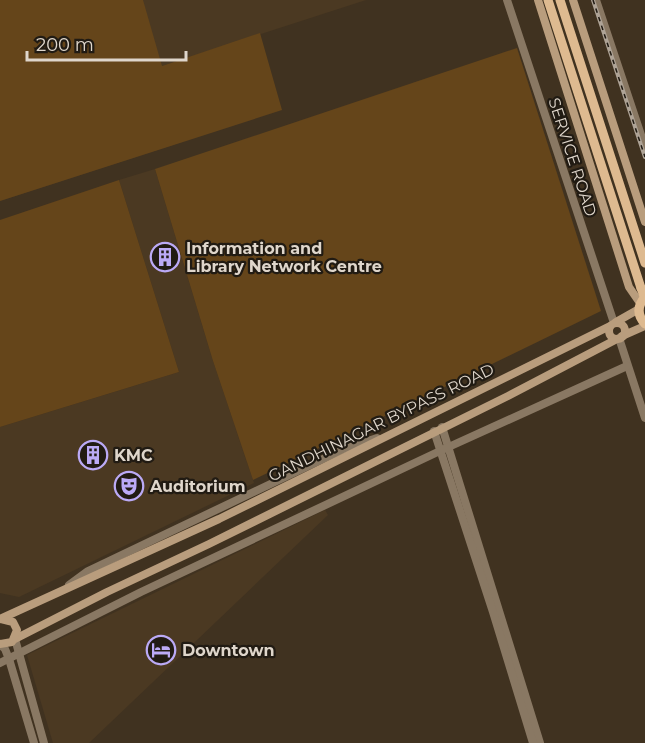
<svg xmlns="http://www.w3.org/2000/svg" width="645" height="743" font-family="Montserrat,sans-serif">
	<rect width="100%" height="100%" fill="#403220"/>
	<g fill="#4b3922">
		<path d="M0,0H366L162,66L182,142L0,201Z"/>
		<path d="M155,169L213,361L254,483L19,597L0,593V427L179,372L119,180Z"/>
		<path d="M325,510L328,515L89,743H53L27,655Z"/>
	</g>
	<g fill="#65451a">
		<path d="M0,0H143L162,66L260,33L282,110L0,201Z"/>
		<path d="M517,48L601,311L253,480L213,361L155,169Z"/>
		<path d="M119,180L179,372L0,427V220Z"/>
	</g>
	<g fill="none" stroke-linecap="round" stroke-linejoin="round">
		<g stroke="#897863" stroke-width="8">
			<path d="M507,0L614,323"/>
			<path d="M596,0L645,147"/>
			<path d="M619,338L645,418"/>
			<path d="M442,427L540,743"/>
			<path d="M434,431L493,612L533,743"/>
			<path d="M69,585L88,571L344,449L377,438"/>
			<path d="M15,639L44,743"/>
			<path d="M0,644L5,649L9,659L34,743"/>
			<path d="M0,663L141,592L442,450L627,366"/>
		</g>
		<g stroke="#b99d7d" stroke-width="8">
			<path d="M538,0L629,287L640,303"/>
			<path d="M573,0L645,222"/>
			<path d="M616,322L639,309"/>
			<circle cx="617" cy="331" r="8"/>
			<path d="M622,336L645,326"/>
			<path d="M0,619L219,519L610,326"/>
			<path d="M15,639L107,592L209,544L508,396L617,339"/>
			<path d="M0,644L12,642L17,630L13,622L1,619"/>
		</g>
		<g stroke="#deba90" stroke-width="9">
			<path d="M548,0L641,288"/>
			<path d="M560,0L645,263"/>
			<path d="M645,297C637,306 637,315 645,324"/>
		</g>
		<g stroke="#aea396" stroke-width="4">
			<path id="rail" d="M593,0L645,157"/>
		</g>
		<use href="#rail" stroke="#211b13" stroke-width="1.5" stroke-dasharray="4.5" stroke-linecap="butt"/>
		<path stroke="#deba90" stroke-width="9" d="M641,288L645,299"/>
	</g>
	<defs>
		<g id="building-ring" transform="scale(1.5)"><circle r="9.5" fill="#211b13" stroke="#bbaaf6" stroke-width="1.5"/><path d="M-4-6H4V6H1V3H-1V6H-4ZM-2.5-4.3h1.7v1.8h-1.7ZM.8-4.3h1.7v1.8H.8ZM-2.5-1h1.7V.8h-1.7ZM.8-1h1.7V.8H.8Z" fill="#bbaaf6"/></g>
		<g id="theatre-ring" transform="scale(1.5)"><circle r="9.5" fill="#211b13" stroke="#bbaaf6" stroke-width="1.5"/><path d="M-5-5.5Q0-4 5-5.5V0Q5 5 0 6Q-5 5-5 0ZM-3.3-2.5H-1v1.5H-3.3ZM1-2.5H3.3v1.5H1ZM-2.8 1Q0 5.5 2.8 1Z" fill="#bbaaf6"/></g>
		<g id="hotel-ring" transform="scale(1.5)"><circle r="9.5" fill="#211b13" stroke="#bbaaf6" stroke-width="1.5"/><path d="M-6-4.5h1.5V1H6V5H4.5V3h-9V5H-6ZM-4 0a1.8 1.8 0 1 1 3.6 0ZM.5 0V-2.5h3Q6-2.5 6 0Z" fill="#bbaaf6"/></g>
	</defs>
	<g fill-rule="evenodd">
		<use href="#building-ring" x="165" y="257"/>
		<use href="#building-ring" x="93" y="455"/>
		<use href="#theatre-ring" x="129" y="486"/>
		<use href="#hotel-ring" x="161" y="650"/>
	</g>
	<g text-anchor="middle" stroke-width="4.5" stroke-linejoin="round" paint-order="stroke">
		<g font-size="16" fill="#dfd6cb" stroke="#211b13">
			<text transform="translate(573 157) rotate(72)" y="6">SERVICE ROAD</text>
			<text transform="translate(381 422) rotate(-26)" y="6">GANDHINAGAR BYPASS ROAD</text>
		</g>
		<g font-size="16" font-weight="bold" fill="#dfd6cb" stroke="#211b13" text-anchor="start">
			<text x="186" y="254">Information and<tspan x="186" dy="18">Library Network Centre</tspan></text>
			<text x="114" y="461">KMC</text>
			<text x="150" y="492">Auditorium</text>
			<text x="182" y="656">Downtown</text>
		</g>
	</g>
	<path d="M27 51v9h159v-9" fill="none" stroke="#dfd6cb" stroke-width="3"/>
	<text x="36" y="51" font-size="18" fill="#dfd6cb" stroke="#211b13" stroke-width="4.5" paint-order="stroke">200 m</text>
</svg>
